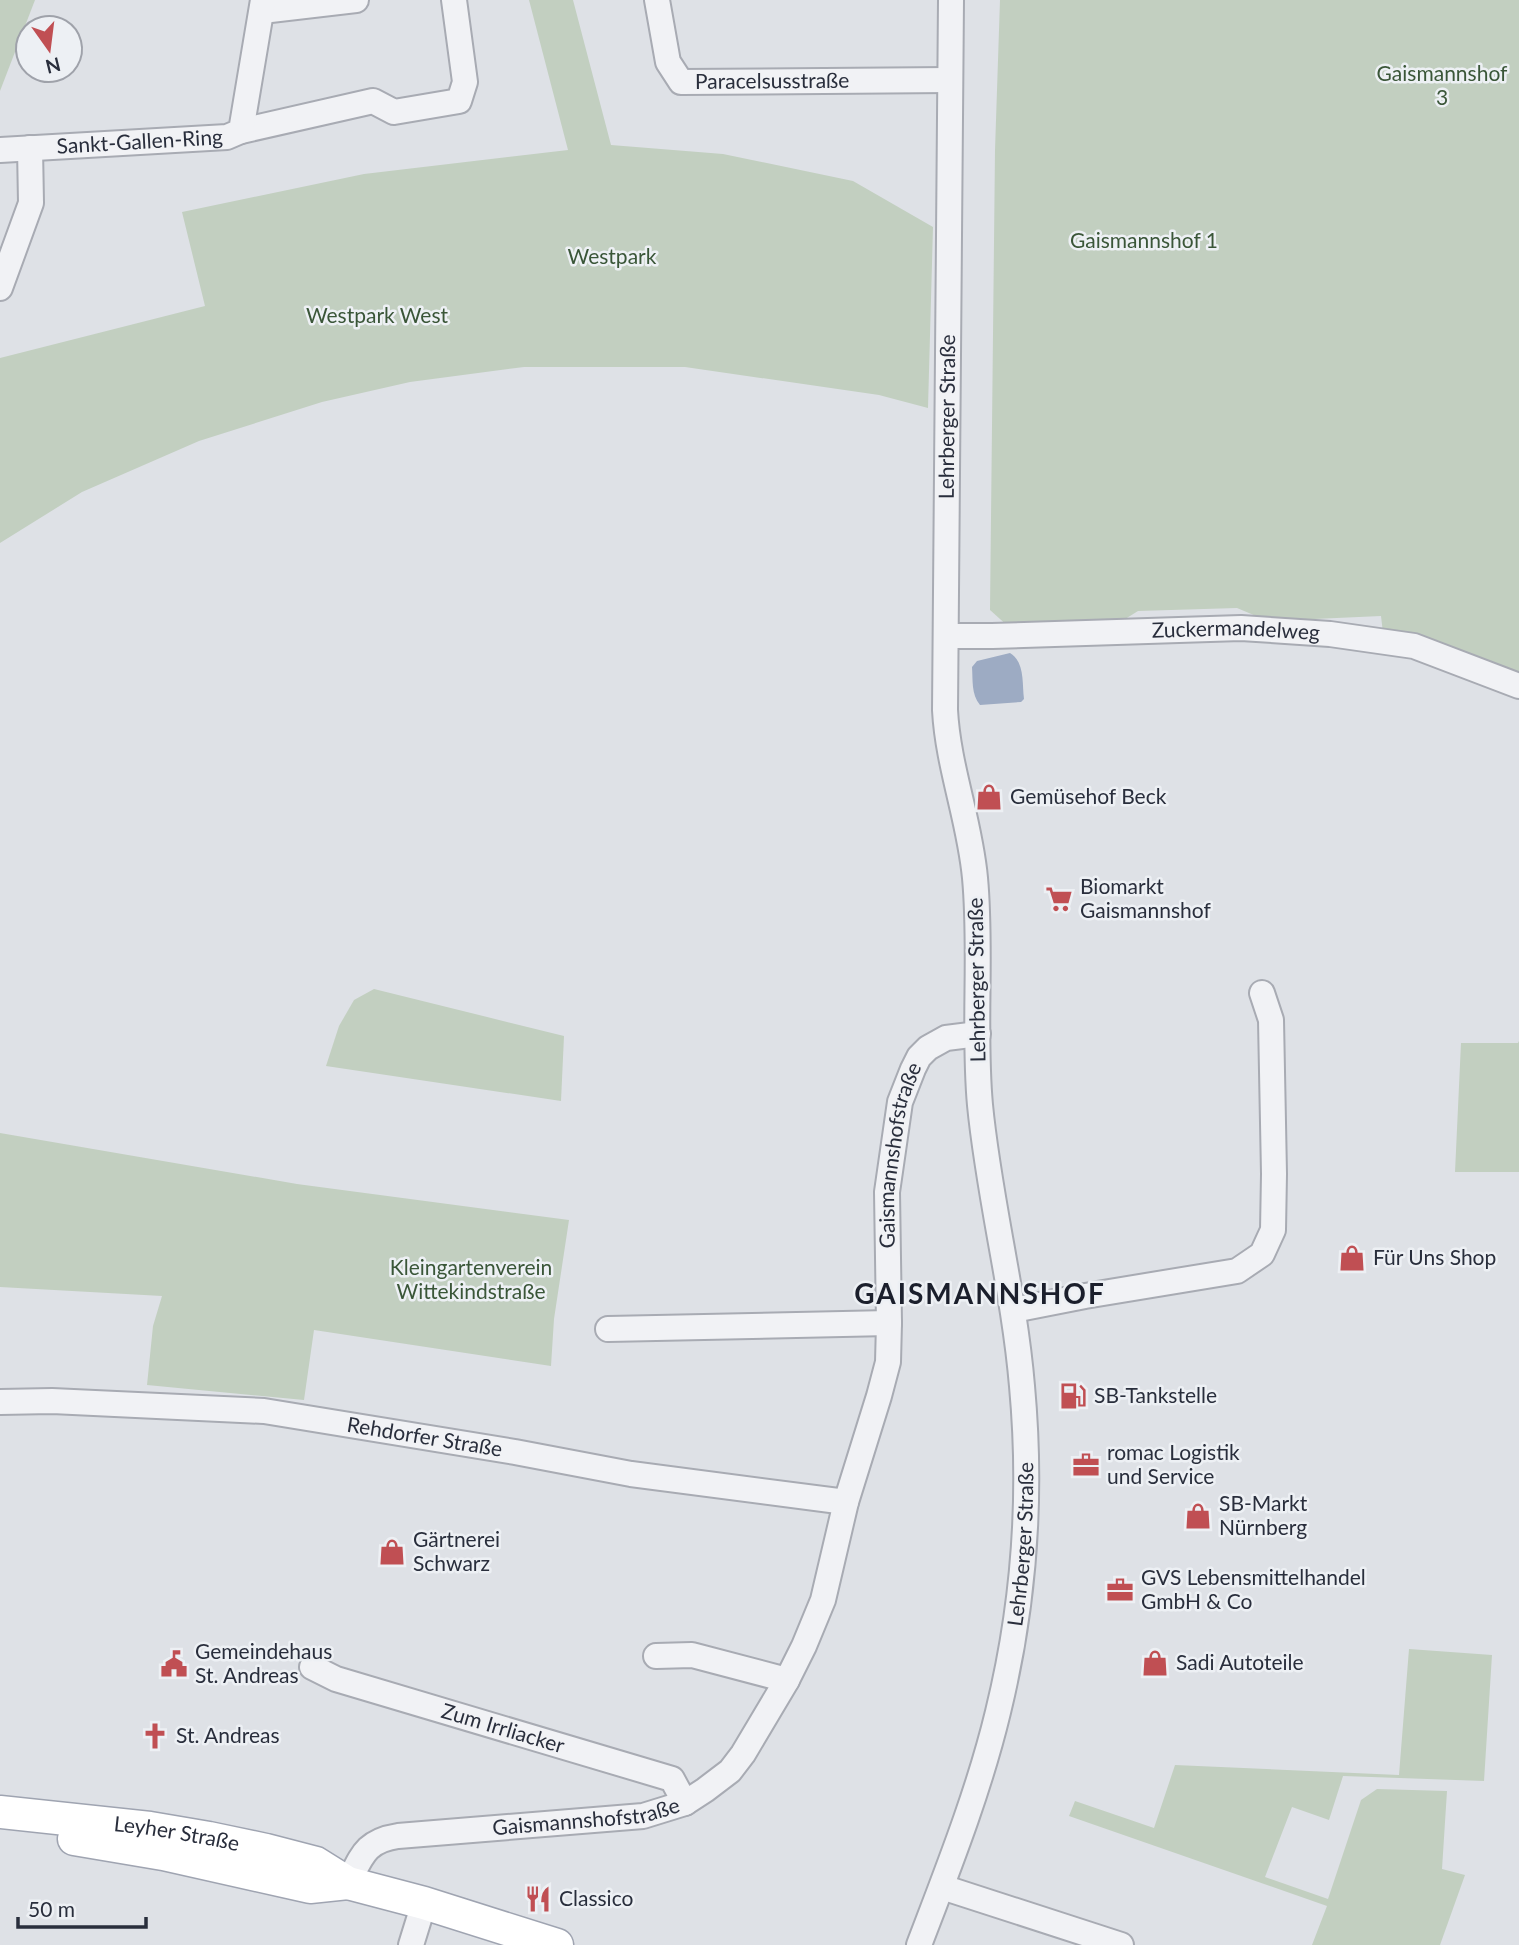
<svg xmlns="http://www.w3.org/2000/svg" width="1519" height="1945" font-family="Lato,sans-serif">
	<rect width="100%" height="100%" fill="#dee1e6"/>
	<g fill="#c2cfc0">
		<path d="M0,0H35L0,91Z"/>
		<path d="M529,0H573L611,145L723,154L853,181L933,227L928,408L879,395L685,367H524L410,382L322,402L199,441L82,492L0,543V358L205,306L182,212L364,174L568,150Z"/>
		<path d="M1000,0H1519V676L1383,633L1381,616L1268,621L1237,608L1138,611L1122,621L1010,628L990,610L995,150Z"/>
		<path d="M374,989L564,1036L561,1101L326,1066L339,1026L354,1000Z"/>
		<path d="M1519,1041V1172H1455L1461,1043H1518Z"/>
		<path d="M0,1133L297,1184L569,1220L554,1319L551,1366L314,1330L304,1400L147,1385L153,1326L162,1296L0,1287Z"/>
		<path d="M1409,1649L1492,1655L1484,1781L1343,1776L1329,1820L1292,1807L1265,1877L1328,1899L1361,1800L1377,1789L1447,1791L1442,1869L1465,1875L1440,1945H1312L1327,1906L1069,1816L1075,1801L1154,1828L1175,1765L1399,1775Z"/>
	</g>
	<path fill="#9dabc3" d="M1010,653C1025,662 1022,683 1024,699L1021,702L980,705C971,694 973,680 972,667L977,661Z"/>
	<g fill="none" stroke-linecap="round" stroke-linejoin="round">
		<g stroke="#a8abb3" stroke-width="28">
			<g id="minor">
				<path id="s1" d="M657,0L668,62L681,82L950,80"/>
				<path d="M262,11L356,0"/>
				<path d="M241,131L373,101L394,112L459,101L465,82L454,0"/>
				<path id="s2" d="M0,150L227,137L241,131L263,0"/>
				<path d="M0,288L31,203L30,148"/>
				<path id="s3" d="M946,636H992L1241,628L1330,634L1414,646L1519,686"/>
				<path d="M1013,1310L1085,1296L1237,1271L1262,1254L1273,1230L1274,1174L1271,1020L1262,993"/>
				<path d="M608,1329L889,1323"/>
				<path id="s4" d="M0,1402L52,1401L264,1411L515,1452L631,1474L846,1502"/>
				<path d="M656,1656L692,1655L787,1680"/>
				<path id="s5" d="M312,1667L336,1679L672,1779L685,1803"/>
				<path id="s6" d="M348,1883C362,1856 365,1841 398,1836L643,1816L685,1803L705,1790L730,1771L743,1754L787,1680L804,1646L823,1600L846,1502L879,1396L888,1362L889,1323L887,1192L900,1102L913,1069L919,1057L928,1048L946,1038L978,1034"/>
				<path d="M942,1887L1121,1945"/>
				<path d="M411,1945L424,1903"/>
				<path id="s7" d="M919,1945C948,1869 979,1791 998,1712C1024,1606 1032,1495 1022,1386C1014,1291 989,1199 980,1105C973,1029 982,953 975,878C970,821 948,767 945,710L951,0"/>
			</g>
		</g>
		<g stroke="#9fa4b1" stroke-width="35">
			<g id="major">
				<path id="s8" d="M0,1812L150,1828L209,1838L266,1850L316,1863L348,1883L424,1903L557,1945"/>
				<path d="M74,1839L163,1854L310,1887L348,1883"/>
			</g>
		</g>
		<use href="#minor" stroke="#f1f2f5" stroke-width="24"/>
		<use href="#major" stroke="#fff" stroke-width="32"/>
	</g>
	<defs>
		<g id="shop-bare" transform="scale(2.1)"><path d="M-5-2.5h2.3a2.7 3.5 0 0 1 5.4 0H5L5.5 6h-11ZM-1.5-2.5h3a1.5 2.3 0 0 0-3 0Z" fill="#c04f53" stroke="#edf0f4" stroke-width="2.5" paint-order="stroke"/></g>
		<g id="supermarket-bare" transform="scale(2.1)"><path d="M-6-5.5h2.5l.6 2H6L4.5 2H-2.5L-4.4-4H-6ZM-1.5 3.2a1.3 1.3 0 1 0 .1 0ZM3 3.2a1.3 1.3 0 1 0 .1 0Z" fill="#c04f53" stroke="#edf0f4" stroke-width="2.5" paint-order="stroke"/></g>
		<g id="fuel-bare" transform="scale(2.1)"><path d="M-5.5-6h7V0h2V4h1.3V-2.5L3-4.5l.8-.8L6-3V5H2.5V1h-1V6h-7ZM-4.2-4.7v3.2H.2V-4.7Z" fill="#c04f53" stroke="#edf0f4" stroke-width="2.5" paint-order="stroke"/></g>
		<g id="office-bare" transform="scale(2.1)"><path d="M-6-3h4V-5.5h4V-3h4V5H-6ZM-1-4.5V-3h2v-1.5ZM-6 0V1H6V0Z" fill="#c04f53" stroke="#edf0f4" stroke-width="2.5" paint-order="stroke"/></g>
		<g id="civic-bare" transform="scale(2.1)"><path d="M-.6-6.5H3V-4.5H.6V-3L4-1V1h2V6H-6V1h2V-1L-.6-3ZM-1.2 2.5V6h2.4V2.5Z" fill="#c04f53" stroke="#edf0f4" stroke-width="2.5" paint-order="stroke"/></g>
		<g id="church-bare" transform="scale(2.1)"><path d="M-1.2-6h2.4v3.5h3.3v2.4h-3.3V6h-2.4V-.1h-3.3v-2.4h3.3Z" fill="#c04f53" stroke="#edf0f4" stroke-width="2.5" paint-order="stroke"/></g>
		<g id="restaurant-bare" transform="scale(2.1)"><path d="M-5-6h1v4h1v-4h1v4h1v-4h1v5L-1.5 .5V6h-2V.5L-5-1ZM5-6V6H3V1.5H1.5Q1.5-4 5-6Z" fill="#c04f53" stroke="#edf0f4" stroke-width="2.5" paint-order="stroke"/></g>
	</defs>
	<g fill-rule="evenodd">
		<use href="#shop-bare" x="989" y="797"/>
		<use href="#supermarket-bare" x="1059" y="899"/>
		<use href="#shop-bare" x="1352" y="1258"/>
		<use href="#fuel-bare" x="1073" y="1396"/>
		<use href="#office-bare" x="1086" y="1465"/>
		<use href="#shop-bare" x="1198" y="1516"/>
		<use href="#shop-bare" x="392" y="1552"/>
		<use href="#office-bare" x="1120" y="1590"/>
		<use href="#shop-bare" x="1155" y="1663"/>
		<use href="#civic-bare" x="174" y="1664"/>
		<use href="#church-bare" x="155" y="1736"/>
		<use href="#restaurant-bare" x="538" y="1899"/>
	</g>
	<g text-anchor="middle" stroke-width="5" stroke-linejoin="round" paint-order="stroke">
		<g font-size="21" fill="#3a5638" stroke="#edf0f4">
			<text x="1442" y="81">Gaismannshof<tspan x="1442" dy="24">3</tspan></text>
			<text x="1144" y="248">Gaismannshof 1</text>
			<text x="612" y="264">Westpark</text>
			<text x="377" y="323">Westpark West</text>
			<text x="471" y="1275">Kleingartenverein<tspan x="471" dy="24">Wittekindstraße</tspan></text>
		</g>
		<g font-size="21" fill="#292e3c" stroke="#edf0f4">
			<text dy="7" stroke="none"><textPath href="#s1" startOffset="178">Paracelsusstraße</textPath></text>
			<text dy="7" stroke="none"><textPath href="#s2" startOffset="140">Sankt-Gallen-Ring</textPath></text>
			<text dy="7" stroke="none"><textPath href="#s7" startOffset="1550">Lehrberger Straße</textPath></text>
			<text dy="7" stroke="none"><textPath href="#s3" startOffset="290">Zuckermandelweg</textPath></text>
			<text transform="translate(977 980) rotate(-91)" y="7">Lehrberger Straße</text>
			<text dy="7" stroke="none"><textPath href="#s6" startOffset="1068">Gaismannshofstraße</textPath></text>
			<text dy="7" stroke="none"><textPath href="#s4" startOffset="427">Rehdorfer Straße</textPath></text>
			<text dy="7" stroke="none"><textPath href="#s7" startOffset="416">Lehrberger Straße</textPath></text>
			<text dy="7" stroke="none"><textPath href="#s5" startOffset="201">Zum Irrliacker</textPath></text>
			<text dy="7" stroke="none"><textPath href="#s6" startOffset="262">Gaismannshofstraße</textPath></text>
			<text dy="7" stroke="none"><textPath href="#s8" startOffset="178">Leyher Straße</textPath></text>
		</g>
		<g font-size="21" fill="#292e3c" stroke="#edf0f4" text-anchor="start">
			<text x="1010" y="804">Gemüsehof Beck</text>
			<text x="1080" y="894">Biomarkt<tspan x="1080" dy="24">Gaismannshof</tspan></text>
			<text x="1373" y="1265">Für Uns Shop</text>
			<text x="1094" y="1403">SB-Tankstelle</text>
			<text x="1107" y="1460">romac Logistik<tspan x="1107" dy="24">und Service</tspan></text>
			<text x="1219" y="1511">SB-Markt<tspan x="1219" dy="24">Nürnberg</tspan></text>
			<text x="413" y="1547">Gärtnerei<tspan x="413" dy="24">Schwarz</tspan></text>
			<text x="1141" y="1585">GVS Lebensmittelhandel<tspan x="1141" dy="24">GmbH &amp; Co</tspan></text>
			<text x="195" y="1659">Gemeindehaus<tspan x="195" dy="24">St. Andreas</tspan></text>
			<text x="1176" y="1670">Sadi Autoteile</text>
			<text x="176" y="1743">St. Andreas</text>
			<text x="559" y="1906">Classico</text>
		</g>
		<g font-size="28" font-weight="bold" letter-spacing="2" fill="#1b1f2c" stroke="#edf0f4">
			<text x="980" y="1304">GAISMANNSHOF</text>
		</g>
	</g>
	<g transform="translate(49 49) rotate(166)"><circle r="33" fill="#edf0f4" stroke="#9fa2aa" stroke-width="2"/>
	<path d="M0-5L12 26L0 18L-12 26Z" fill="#c04f53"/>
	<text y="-10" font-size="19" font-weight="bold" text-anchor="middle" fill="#292e3c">N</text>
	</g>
	<path d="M18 1917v10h128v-10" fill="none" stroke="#292e3c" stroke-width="3.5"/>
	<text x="28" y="1917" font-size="21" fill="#292e3c" stroke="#edf0f4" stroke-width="5" paint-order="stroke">50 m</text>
</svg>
